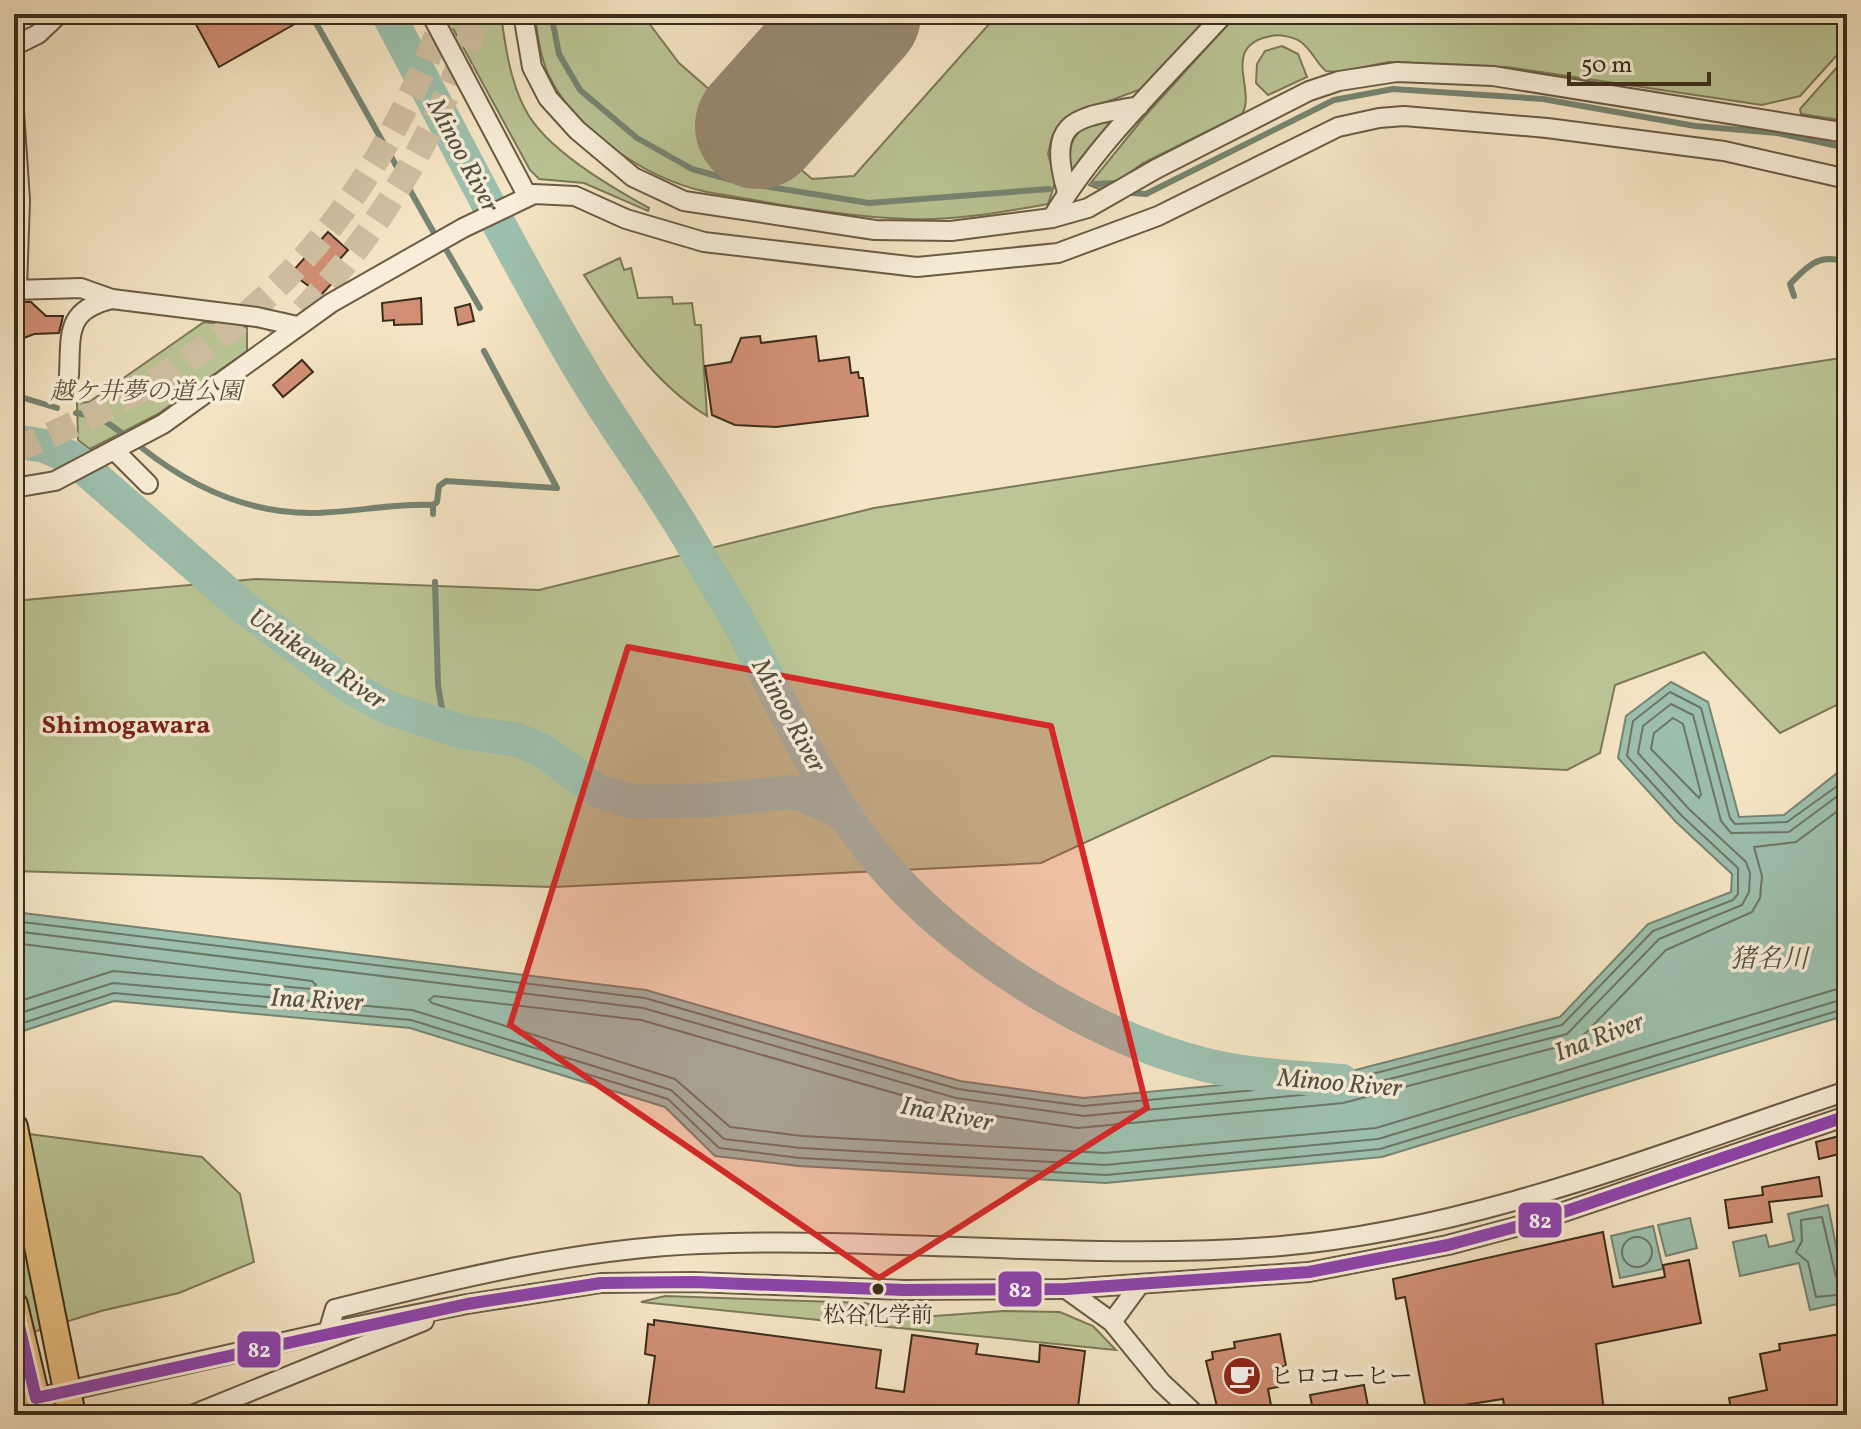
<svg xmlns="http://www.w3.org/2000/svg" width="1861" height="1429" font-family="Vollkorn,'Noto Serif JP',serif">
	<rect width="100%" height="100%" fill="#f5e5c4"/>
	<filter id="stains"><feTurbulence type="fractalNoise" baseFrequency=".0025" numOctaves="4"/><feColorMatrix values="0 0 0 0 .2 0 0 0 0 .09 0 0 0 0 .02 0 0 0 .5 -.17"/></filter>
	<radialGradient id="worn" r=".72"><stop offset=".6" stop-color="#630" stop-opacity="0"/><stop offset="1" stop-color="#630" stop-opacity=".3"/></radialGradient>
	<g fill="#bbc595" stroke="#7c7958" stroke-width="2">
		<path d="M445,14H501C505,45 510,81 525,109C545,149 611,187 649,208L648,211L584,183L539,179L530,170Z"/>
		<path d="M535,14H642L679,63L812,179L854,176L998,14H1213L1144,88L1066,117L1052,137L1048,154L1056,180L1048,204C1002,212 955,221 908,219C841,217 773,203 707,192C646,179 575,131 548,74C540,55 537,34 535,14Z"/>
		<path d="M1237,14H1847V44L1800,96L1762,105L1507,67L1389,62L1338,72L1326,71C1316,63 1312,50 1301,42C1294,37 1280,34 1271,36C1219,46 1257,90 1242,114L1143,163L1112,185L1099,189L1089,185L1144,117Z"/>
		<path d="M1282,46L1298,54L1307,77L1268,95L1256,83L1257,64L1265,51Z"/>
		<path d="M1847,56V121L1801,114L1800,109Z"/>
		<path d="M1102,120L1114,125L1071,174C1067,145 1072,128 1102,120Z"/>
		<path d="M620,258L624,270L631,268L638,298L672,297L673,304L692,303L695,325H701L707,416C652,382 619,329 584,275Z"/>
		<path d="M204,322L247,327V351L158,414L90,449L78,440L77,403L89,402Z"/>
		<path d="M1847,357V700L1780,733L1704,652L1615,685L1600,753L1567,770L1272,756L1041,863L554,887L14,871V601L257,579L539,590L874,508Z"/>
		<path d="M14,1132L202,1157L240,1194L254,1262L179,1293L101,1311L14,1338Z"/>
		<path d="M665,1296L865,1303L921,1317L1003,1311L1060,1312L1093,1326L1116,1350L641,1302Z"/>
	</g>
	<g fill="#9dc0ae" stroke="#768573" stroke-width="2">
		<path d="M1671,682L1708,702L1739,817L1784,815L1836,774L1847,770V1015L1382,1157L1106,1183L799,1166L715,1156L665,1107L410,1028L114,1001L14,1034V912L646,990L960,1081L1083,1098L1340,1074L1560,1017L1648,924L1731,892L1732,874L1676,822L1618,758L1626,716Z"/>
		<path d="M1828,1205L1847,1302L1810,1310L1799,1263L1740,1276L1733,1242L1766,1235L1769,1247L1794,1241L1788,1214Z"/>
		<path d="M1690,1218L1697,1248L1666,1256L1658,1225Z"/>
		<path d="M1653,1226L1663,1269L1620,1278L1611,1236Z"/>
	</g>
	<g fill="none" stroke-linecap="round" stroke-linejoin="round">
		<g stroke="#6c7664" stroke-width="2">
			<path d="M1673,718L1683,724L1701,794L1699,798L1651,749L1654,733Z"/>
			<path d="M1847,804L1796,842L1754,847L1762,876L1760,898L1752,912L1666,950L1577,1042L1343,1103L1078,1128L953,1110L641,1020L434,996L429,1000L432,1003L675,1079L730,1127L802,1136L1105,1153L1376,1128L1847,986"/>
			<path d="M14,921L645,998L958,1089L1083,1106L1341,1082L1562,1025L1653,931L1733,900L1738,894V868L1682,816L1627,756L1633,721L1670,692L1701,708L1730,818L1735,824L1787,822L1847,779"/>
			<path d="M14,931L643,1008L956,1098L1084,1116L1342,1091L1567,1034L1659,939L1742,905L1749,892L1750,873L1746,862L1689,809L1638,753L1643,726L1671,704L1693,715L1721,821L1731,833L1789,832L1847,789"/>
			<path d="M14,943L312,981L316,985L312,989L113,971L14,1003"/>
			<path d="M14,1015L113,983L412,1010L671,1090L724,1139L801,1148L1105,1165L1378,1139L1847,998"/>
			<path d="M14,1026L114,993L411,1020L668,1099L719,1148L800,1158L1106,1175L1380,1149L1847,1008"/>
			<circle cx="1637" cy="1252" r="15"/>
			<path d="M1847,1284L1836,1277L1822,1217L1801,1220L1802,1241L1796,1252L1808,1262L1816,1297L1847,1294"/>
		</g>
		<g stroke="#768573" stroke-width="6">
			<path d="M311,14L434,233"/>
			<path d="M551,14L559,54L580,90L637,138L692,169L739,182L869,203L1049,189"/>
			<path d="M1095,184L1114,183"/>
			<path d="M1132,193L1146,194L1334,100L1393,89L1543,99L1695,126L1777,133L1847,148"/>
			<path d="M447,251L480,308"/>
			<path d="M1794,296L1790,284C1808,265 1821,252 1847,263"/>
			<path d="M14,395L57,408"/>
			<path d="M76,413L99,417L122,433"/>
			<path d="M142,448C190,486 248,513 311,513C352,513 392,503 433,505V514"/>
			<path d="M433,505L437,502L439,486L446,481L557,488L484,351"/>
			<path d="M435,582L438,685L445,727"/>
		</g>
		<g stroke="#9dc0ae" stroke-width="34">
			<path d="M388,14C451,132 511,252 579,367C615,428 658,484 693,545C709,574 728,601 743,630C783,707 822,791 877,858C954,951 1090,1036 1206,1065C1251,1076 1296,1077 1342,1081"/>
			<path d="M14,441L45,446L74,459L242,606L347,685L388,708L463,732L518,740L543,751L598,791L634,802L714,800L791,792L806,796L846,815"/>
		</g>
		<path stroke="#988970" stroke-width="126" d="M758,126L858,14"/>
	</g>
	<g fill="#d08f75" stroke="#3c2d1b" stroke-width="2">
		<path d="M202,14H286L293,25L219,67L193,19Z"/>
		<path d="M328,232L348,250L329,271L337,278L321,295L291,273Z"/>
		<path d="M421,298L422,324L394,325V320L383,321L382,303Z"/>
		<path d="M14,302H31L46,316H63L59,333L34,334L14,342Z"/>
		<path d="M470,304L474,321L458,325L455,308Z"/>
		<path d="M760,336L761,343L816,336L819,361L849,357L851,373L858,372L859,378H863L868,416L776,427L735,425L712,415L705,366L731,362L741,338Z"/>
		<path d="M302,360L313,372L283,397L273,385Z"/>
		<path d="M1847,1134V1152L1819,1159L1816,1142Z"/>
		<path d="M1819,1177L1822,1196L1769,1202L1772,1222L1729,1228L1725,1200L1763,1195L1762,1187Z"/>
		<path d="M1603,1232L1613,1287L1665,1277L1663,1265L1689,1260L1701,1323L1596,1344L1604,1412L1548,1415L1547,1408L1506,1415L1503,1399L1426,1411L1405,1297L1396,1299L1393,1279Z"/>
		<path d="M654,1320L881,1350L876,1388L904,1392L912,1335L978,1344L976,1354L1039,1362L1040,1345L1085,1351L1077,1415H647L655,1356L645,1354L648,1324L654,1325Z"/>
		<path d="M1847,1333V1415H1732L1729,1398L1767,1390L1760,1354L1780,1350L1779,1344Z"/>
		<path d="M1280,1334L1286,1366L1274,1368L1278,1387L1268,1389L1271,1405L1252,1408L1253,1415H1219L1206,1361L1213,1359L1212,1352L1235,1348L1234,1342Z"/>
		<path d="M1364,1385L1368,1406L1314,1415L1310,1395Z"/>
	</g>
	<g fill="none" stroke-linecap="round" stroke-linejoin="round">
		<g stroke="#d0c0a2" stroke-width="26" stroke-dasharray="26 13" stroke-linecap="butt">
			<path d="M274,338C373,249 435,138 479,14"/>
			<path d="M14,450C232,364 364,235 445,14"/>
		</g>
		<g stroke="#6a5b45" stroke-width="22">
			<g id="minor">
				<path d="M431,14L527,195"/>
				<path d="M523,14L532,67L548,98L577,130L633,177L684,201L875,230L951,231L1052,218L1088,208L1156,169L1309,91L1339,81L1397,72L1493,76L1847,133"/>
				<path d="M14,46L38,34L59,14"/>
				<path d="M14,112L20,200L17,289"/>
				<path d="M1067,192C1045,117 1077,118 1139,106"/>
				<path d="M1052,218C1097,142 1165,79 1224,14"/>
				<path d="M14,290L81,288L112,299"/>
				<path d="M69,375C71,334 65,310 112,299L257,317L297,326"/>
				<path d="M114,450L148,484"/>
				<path d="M14,488L55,481L163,424L331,303L463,228L534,194L575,196L626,219L704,242L917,267L1058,253L1158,216L1338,127L1379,118L1404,116L1547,128L1724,151L1847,179"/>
				<path d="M1066,1289L1112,1322L1161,1382L1196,1415"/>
				<path d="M1112,1322L1140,1284"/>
				<path d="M328,1332L335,1309C454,1279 577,1249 700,1244C894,1236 1088,1262 1281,1246C1476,1229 1663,1152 1847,1091"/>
				<path d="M14,1403L328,1332L467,1304L601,1283L694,1282L904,1290L1066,1289L1309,1272L1448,1245L1534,1222L1847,1116"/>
				<path d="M192,1415L424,1321"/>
			</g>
		</g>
		<g stroke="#3c2d1b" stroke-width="30">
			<g id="highway">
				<path d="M14,1127L72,1415"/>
				<path d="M14,1305L40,1415"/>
			</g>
		</g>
		<use href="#minor" stroke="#f8eed9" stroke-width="18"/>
		<use href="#highway" stroke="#eac282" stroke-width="26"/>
		<g stroke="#f8eed9" stroke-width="18">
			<path id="bus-1" d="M14,1305L36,1398L467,1304L601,1283L694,1282L904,1290L1066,1289L1309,1272L1448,1245L1534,1222L1847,1116"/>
		</g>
		<use href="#bus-1" stroke="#8e44ad" stroke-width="12"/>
	</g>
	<path fill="#d62828" fill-opacity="0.2" stroke="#d62828" stroke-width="6" stroke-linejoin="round" d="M628,647L1051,726L1147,1108L879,1278L510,1025Z"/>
	<defs>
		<g id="cafe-disc" transform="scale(2)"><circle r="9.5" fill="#8f2418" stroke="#f8eed9"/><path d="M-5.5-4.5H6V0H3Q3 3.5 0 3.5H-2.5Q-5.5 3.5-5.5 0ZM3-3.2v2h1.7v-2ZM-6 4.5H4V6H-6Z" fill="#fff"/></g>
	</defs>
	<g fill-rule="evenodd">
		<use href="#cafe-disc" x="1242" y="1376"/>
	</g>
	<circle fill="#3c2d1b" stroke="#f8eed9" stroke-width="3" cx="878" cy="1289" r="7"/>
	<g text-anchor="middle" stroke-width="7" stroke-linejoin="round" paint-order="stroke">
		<g font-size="22" fill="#3c2d1b" stroke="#f8eed9">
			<text x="878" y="1322">松谷化学前</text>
		</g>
		<g font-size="24" font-style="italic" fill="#5c533a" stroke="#f8eed9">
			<text x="146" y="399">越ケ井夢の道公園</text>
		</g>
		<g font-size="24" fill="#3c2d1b" stroke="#f8eed9" text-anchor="start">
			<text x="1270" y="1384">ヒロコーヒー</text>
		</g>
		<g font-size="26" font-style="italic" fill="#545240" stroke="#f8eed9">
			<text transform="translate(464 155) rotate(62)" y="9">Minoo River</text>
			<text transform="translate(318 658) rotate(34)" y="9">Uchikawa River</text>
			<text transform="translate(790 715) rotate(61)" y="9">Minoo River</text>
			<text x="1769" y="967">猪名川</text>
			<text transform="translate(317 999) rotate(3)" y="9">Ina River</text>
			<text transform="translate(1599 1036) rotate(-21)" y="9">Ina River</text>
			<text transform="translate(1340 1082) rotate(5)" y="9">Minoo River</text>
			<text transform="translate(947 1113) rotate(11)" y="9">Ina River</text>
		</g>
		<g font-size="26" font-weight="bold" fill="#7a1f14" stroke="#f8eed9">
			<text x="126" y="733">Shimogawara</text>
		</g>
	</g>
	<g stroke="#f8eed9" stroke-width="3">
		<rect x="1517" y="1201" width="46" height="38" rx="8" fill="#8e44ad"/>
		<rect x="997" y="1270" width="46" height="38" rx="8" fill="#8e44ad"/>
		<rect x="236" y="1330" width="46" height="39" rx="8" fill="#8e44ad"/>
	</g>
	<g font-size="22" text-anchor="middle" font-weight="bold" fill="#fff">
		<text x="1540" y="1228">82</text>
		<text x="1020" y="1297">82</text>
		<text x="259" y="1357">82</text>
	</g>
	<rect width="1861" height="1429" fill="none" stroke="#f5e5c4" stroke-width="48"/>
	<rect x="16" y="16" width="1829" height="1397" fill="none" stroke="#3c2d1b" stroke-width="4"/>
	<rect x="24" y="24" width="1813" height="1381" fill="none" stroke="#3c2d1b" stroke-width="2"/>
	<path d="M1569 72v12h140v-12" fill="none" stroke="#3c2d1b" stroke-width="4"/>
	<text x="1581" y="72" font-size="24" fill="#3c2d1b" stroke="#f8eed9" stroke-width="6" paint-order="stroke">50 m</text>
	<rect width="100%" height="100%" filter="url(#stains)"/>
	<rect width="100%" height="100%" fill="url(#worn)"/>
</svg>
